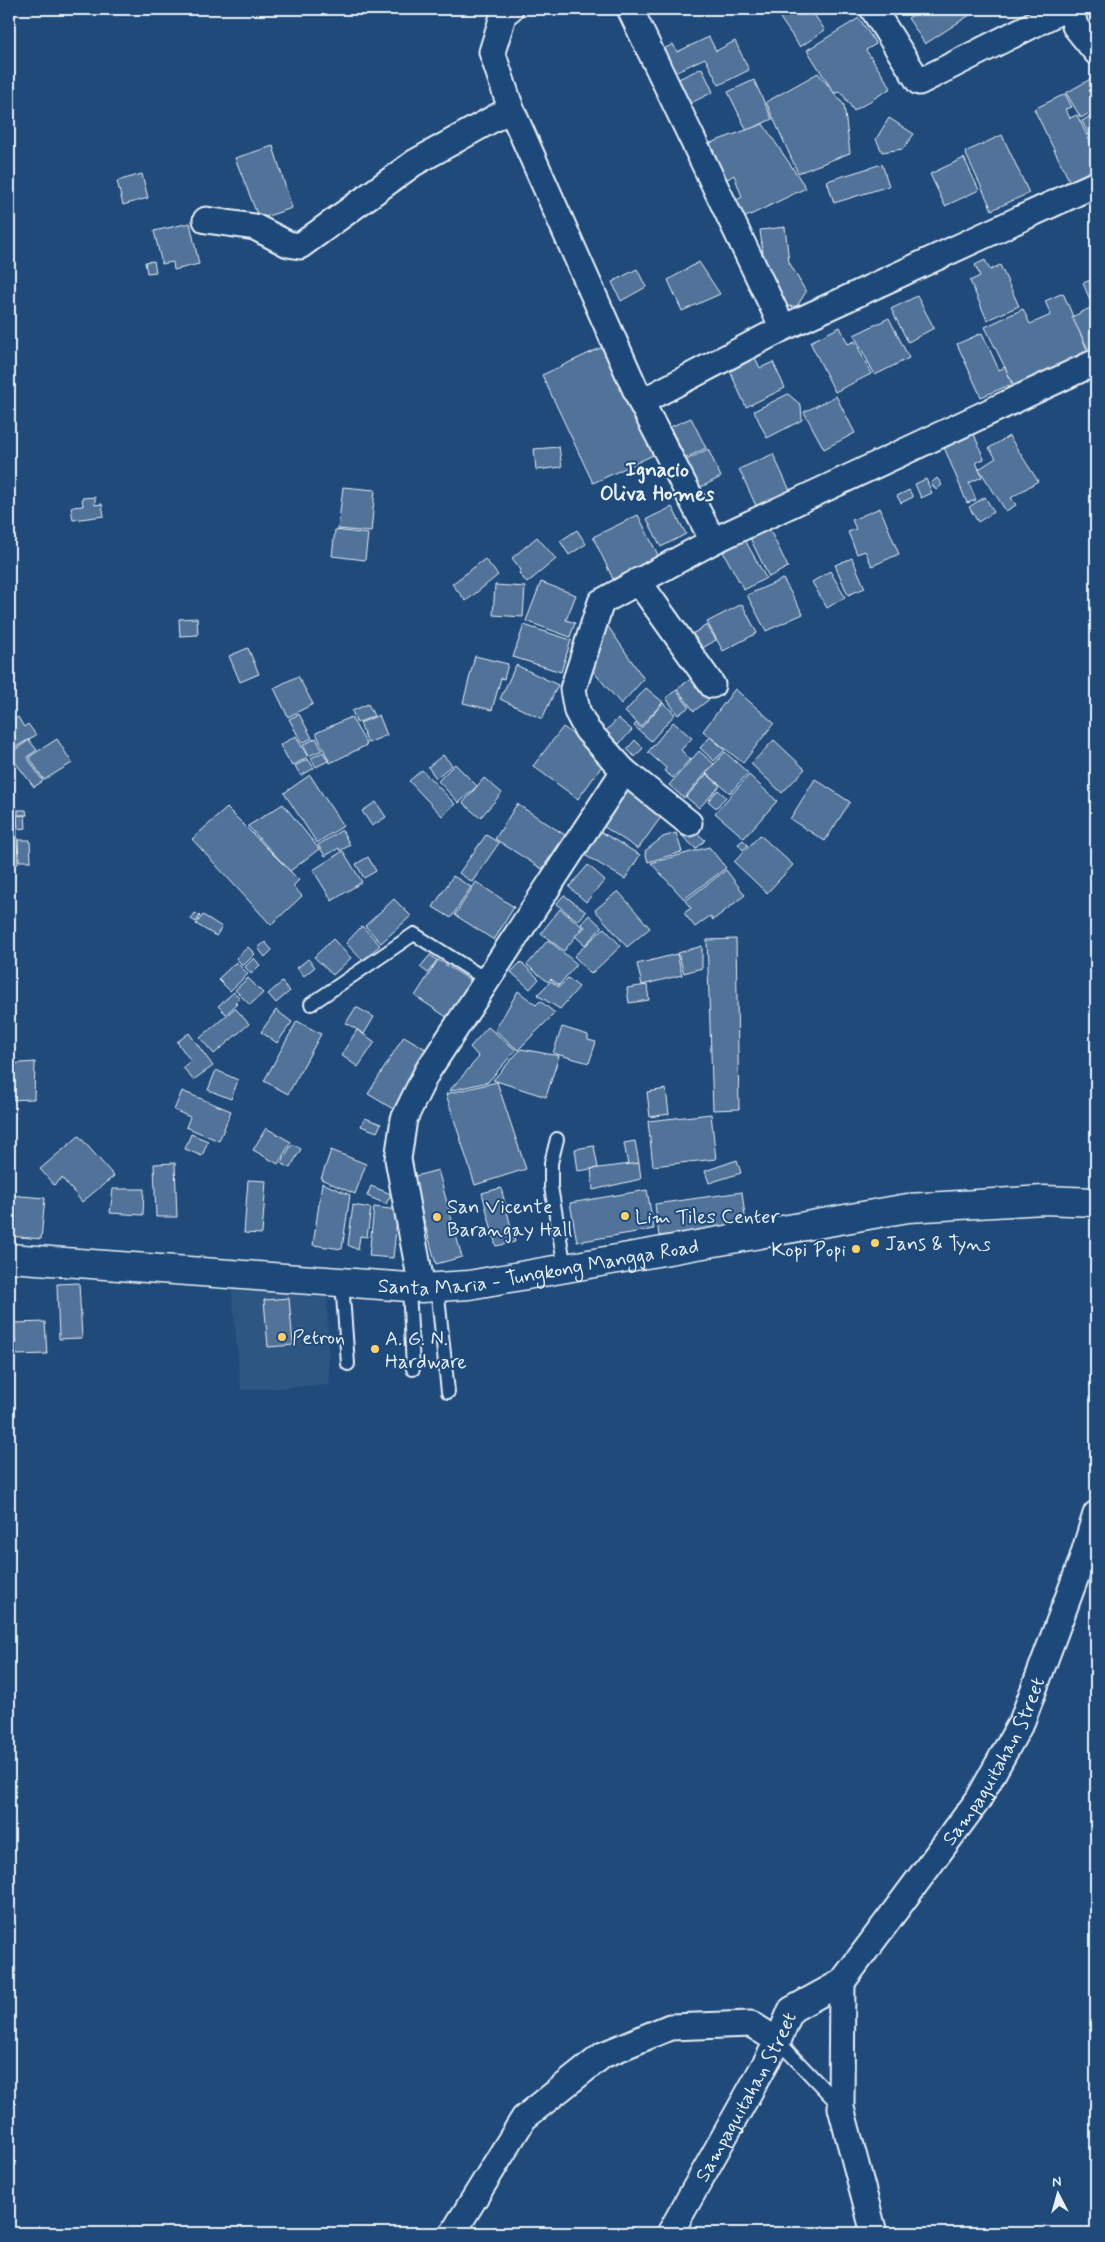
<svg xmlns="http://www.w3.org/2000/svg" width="1105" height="2242" font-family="Mynerve,sans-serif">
	<rect width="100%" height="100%" fill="#1f4a7a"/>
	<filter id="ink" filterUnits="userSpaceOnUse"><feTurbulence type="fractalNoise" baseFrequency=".02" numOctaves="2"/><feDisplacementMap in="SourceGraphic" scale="10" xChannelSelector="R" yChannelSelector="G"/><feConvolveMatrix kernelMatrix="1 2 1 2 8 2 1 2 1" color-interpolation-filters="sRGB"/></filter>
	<g filter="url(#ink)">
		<path fill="#2e5683" d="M231,1281L327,1288L329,1385L241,1390Z"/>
		<g fill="#517399" stroke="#e8f1f8">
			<path d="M793,9H810L825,30L800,47L780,18Z"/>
			<path d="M922,9H974L976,11L925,44L908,18Z"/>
			<path d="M859,18L876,44L866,50L891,88L854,111L841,92L834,93L807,50Z"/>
			<path d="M709,37L716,51L735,41L749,70L719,85L705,58L671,74L660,51L673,44L677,52Z"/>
			<path d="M702,68L713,92L683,107L672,82Z"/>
			<path d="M818,73L844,105L850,153L798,173L766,102Z"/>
			<path d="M1094,77L1096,109L1081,118L1066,93Z"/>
			<path d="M754,80L772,119L747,131L728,92Z"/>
			<path d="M1065,94L1072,107L1065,109L1070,118L1077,115L1096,154V169L1070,182L1034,109Z"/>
			<path d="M1096,113V149L1082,121Z"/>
			<path d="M889,118L914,134L903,149L882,152L876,139Z"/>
			<path d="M763,124L806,188L740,220L730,204L742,197L734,175L726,180L710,143Z"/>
			<path d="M1002,135L1029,193L992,210L965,152Z"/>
			<path d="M273,146L292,208L259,219L235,158Z"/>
			<path d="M964,158L979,190L945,206L930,174Z"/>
			<path d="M882,164L889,186L834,203L827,181Z"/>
			<path d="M142,174L148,198L123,205L117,181Z"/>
			<path d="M190,223L199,264L174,270L173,262L162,264L154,231Z"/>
			<path d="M785,227L789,262L806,292L797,306L780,307L765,270L760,230Z"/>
			<path d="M985,260L990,270L1000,265L1019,306L987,320L970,281L980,276L975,265Z"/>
			<path d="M154,261L156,272L147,273L145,262Z"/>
			<path d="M699,262L720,294L682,311L668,280Z"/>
			<path d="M637,269L646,287L621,301L612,282Z"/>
			<path d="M1096,278V303L1092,305L1083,283Z"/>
			<path d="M1063,293L1089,354L1015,388L985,327L1023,309L1030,324L1051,315L1045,301Z"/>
			<path d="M917,296L934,328L908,342L891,309Z"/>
			<path d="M1096,305V349L1090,353L1072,317Z"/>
			<path d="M889,318L909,358L875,375L854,335Z"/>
			<path d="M840,327L848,344L855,341L871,374L835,392L810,342Z"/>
			<path d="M982,333L999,370L1005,367L1012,384L981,397L957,344Z"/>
			<path d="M611,343L662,451L593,483L542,375Z"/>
			<path d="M754,355L760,368L773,362L785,388L746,407L728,367Z"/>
			<path d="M788,394L801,405L802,420L767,438L754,411Z"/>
			<path d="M836,396L855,433L824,449L804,412Z"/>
			<path d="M691,418L706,448L686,458L670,427Z"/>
			<path d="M974,434L984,459L976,462L982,477L969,483L976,500L967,503L944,447Z"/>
			<path d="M1009,436L1038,481L1011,498L1016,505L1006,511L979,469L996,458L989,448Z"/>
			<path d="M559,447L562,467L536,470L534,449Z"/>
			<path d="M708,449L721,477L699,488L686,460Z"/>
			<path d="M773,454L791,493L757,508L739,469Z"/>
			<path d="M937,478L942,485L936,490L931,483Z"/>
			<path d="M926,479L932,493L921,498L915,484Z"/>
			<path d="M343,487L375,490L371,532L338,529Z"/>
			<path d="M909,490L913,497L901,503L897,496Z"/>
			<path d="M95,497V505L102,504L104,516L73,520L71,507L83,506L82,498Z"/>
			<path d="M985,497L994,512L978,522L969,507Z"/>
			<path d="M672,507L686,534L661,547L647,519Z"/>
			<path d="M880,508L899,554L872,566L865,551L857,554L848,532L856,529L852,520Z"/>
			<path d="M638,515L659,557L613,579L593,537Z"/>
			<path d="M769,528L788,567L769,577L750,538Z"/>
			<path d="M335,530L368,534L365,560L332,556Z"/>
			<path d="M577,530L586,544L569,555L560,541Z"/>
			<path d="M537,537L556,559L527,583L519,573L521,570L512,558Z"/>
			<path d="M745,540L766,578L744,590L723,552Z"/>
			<path d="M852,558L865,588L848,595L835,565Z"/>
			<path d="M485,559L498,575L466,601L452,584Z"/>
			<path d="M830,571L845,597L827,608L812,582Z"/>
			<path d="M783,579L803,614L766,631L747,595Z"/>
			<path d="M541,582L576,595L566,620L575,623L570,637L526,621Z"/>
			<path d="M495,585L525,587L523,617L493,615Z"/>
			<path d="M742,604L757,633L723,651L707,622Z"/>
			<path d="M197,618L198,635L180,636L179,619Z"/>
			<path d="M603,619L644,679L621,704L586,663Z"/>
			<path d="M524,625L571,640L561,672L513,657Z"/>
			<path d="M707,625L716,640L701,649L692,634Z"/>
			<path d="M248,648L259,674L240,682L229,656Z"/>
			<path d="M475,656L508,664L504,679L501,678L492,710L463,703Z"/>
			<path d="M516,665L558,685L542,719L500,699Z"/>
			<path d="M699,673L715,695L694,711L677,689Z"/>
			<path d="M298,676L313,704L288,717L274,688Z"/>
			<path d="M646,688L663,702L641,726L625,712Z"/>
			<path d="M735,689L774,723L743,763L703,731Z"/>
			<path d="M676,690L689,707L678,715L666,698Z"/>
			<path d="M663,703L675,714L651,741L634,726L636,723L641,728Z"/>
			<path d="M368,704L374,716L357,723L352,711Z"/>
			<path d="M299,714L312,738L302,743L289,719Z"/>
			<path d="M379,715L387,735L368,743L360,723Z"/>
			<path d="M18,717L24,727L28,724L36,735L16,747L9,735V722Z"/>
			<path d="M351,717L367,745L330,763L316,733Z"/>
			<path d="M618,718L632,730L619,744L605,732Z"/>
			<path d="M673,722L692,738L681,750L690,759L673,778L664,771L666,768L648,752Z"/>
			<path d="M563,727L607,759L578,799L533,766Z"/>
			<path d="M296,736L308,757L292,766L280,745Z"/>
			<path d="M710,737L725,750L714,761L700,748Z"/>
			<path d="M316,738L322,750L309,756L303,745Z"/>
			<path d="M57,739L72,763L44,780L29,757Z"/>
			<path d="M29,740L37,750L27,757L43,781L34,787L9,754Z"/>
			<path d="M635,740L643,748L635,757L627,749Z"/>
			<path d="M774,740L805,769L782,793L751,764Z"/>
			<path d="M699,751L714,764L684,798L669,785Z"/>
			<path d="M323,752L328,761L316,767L311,758Z"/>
			<path d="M725,752L748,773L730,793L706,773Z"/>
			<path d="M443,755L452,765L436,778L428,767Z"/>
			<path d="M308,759L314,768L301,776L295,766Z"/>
			<path d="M455,764L477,786L459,803L438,781Z"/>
			<path d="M422,770L455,804L442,816L409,781Z"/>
			<path d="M707,774L720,786L699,808L686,797Z"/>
			<path d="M310,775L343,826L317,843L284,793Z"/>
			<path d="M749,775L777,801L744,838L715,813Z"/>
			<path d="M484,778L502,793L480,818L463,803Z"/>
			<path d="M815,779L850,802L825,841L790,819Z"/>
			<path d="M628,789L664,813L638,849L603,826Z"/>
			<path d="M718,790L726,797L716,808L708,801Z"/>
			<path d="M376,802L386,817L372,826L362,811Z"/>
			<path d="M283,804L319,849L290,871L248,826Z"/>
			<path d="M517,804L565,835L542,869L495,839Z"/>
			<path d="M9,807H16L18,864L9,865Z"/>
			<path d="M227,808L299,880L293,886L302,896L271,925L192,839Z"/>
			<path d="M18,810H26L27,815H18Z"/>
			<path d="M25,815L26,828L18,829L17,816Z"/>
			<path d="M688,825L705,840L696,849L680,834Z"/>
			<path d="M342,830L350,845L340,851L339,848L325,856L318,845Z"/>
			<path d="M598,830L640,855L625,879L583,854Z"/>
			<path d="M676,833L682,852L648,862L645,851L663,837Z"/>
			<path d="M486,835L499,843L472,882L459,873Z"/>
			<path d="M760,835L793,865L767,893L734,862Z"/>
			<path d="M18,840H30L31,861H19Z"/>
			<path d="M743,840L748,845L743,850L738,844Z"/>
			<path d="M709,847L726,868L684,899L651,863Z"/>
			<path d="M343,851L362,882L332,901L313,870Z"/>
			<path d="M368,857L376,871L364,878L356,864Z"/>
			<path d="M588,865L605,880L586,902L569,887Z"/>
			<path d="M726,870L745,895L713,920L710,916L695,927L684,913L691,908L685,901Z"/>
			<path d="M453,876L471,887L451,918L433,907Z"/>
			<path d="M476,882L514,907L494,940L455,915Z"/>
			<path d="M618,891L650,928L627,947L595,910Z"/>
			<path d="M564,895L586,912L578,921L556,904Z"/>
			<path d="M394,899L411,916L381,943L365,926Z"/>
			<path d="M560,909L583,927L564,951L541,933Z"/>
			<path d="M195,913L200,916L196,922L191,919Z"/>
			<path d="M203,915L222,927L216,936L196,924Z"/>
			<path d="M589,915L602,927L585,945L575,936L585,927L581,924Z"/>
			<path d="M362,926L380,945L363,961L346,943Z"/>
			<path d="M604,928L621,946L591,974L574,956Z"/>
			<path d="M333,939L351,958L333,975L314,957Z"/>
			<path d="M736,939L739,1109L713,1110L707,940Z"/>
			<path d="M548,940L577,964L559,985L551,979L548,982L527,965Z"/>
			<path d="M265,942L272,950L265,957L258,948Z"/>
			<path d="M702,946V968L684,973L678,953Z"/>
			<path d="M248,947L255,954L243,966L236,958Z"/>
			<path d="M677,954L682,975L642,985L637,964Z"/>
			<path d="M430,955L437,960L428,973L420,967Z"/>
			<path d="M254,958L260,965L251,974L245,967Z"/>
			<path d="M308,959L315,967L304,976L297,968Z"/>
			<path d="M438,960L472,981L448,1018L415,996Z"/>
			<path d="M236,962L248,974L230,991L218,979Z"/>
			<path d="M521,962L539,979L530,989L511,972Z"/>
			<path d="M248,978L263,993L250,1005L235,990Z"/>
			<path d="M568,978L579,987L560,1009L537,995L551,981L559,987Z"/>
			<path d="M282,982L290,991L276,1003L268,994Z"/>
			<path d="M647,985L649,1000L629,1003L627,988Z"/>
			<path d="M518,991L536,1005L540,1001L555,1013L518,1050L495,1030Z"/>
			<path d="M234,992L240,998L235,1002L237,1004L226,1014L218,1006Z"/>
			<path d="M356,1007L374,1017L364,1034L346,1023Z"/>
			<path d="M235,1008L249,1024L214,1054L200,1038Z"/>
			<path d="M276,1010L292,1022L277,1043L261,1032Z"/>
			<path d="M297,1021L321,1034L288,1094L264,1081Z"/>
			<path d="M488,1027L516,1050L488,1082L449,1091L479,1057L470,1047Z"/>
			<path d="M562,1027L588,1035V1040L596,1042L589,1063L553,1053Z"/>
			<path d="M357,1030L375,1042L358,1067L341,1055Z"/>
			<path d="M189,1033L213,1066L193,1080L183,1067L191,1061L177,1042Z"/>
			<path d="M404,1036L429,1051L393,1109L368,1094Z"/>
			<path d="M521,1049L559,1056L546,1097L493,1080Z"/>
			<path d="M35,1062L34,1099L9,1100V1064Z"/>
			<path d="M216,1070L238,1080L231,1099L208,1090Z"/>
			<path d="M497,1082L526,1169L475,1185L446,1094Z"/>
			<path d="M666,1089L669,1114L650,1117L647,1092Z"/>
			<path d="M182,1091L231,1111L219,1141L186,1127L190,1117L174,1110Z"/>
			<path d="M711,1114L716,1159L653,1166L648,1121Z"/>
			<path d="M365,1118L381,1124L377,1132L361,1126Z"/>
			<path d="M266,1128L291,1142L278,1164L253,1150Z"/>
			<path d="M191,1134L208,1141L202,1156L185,1149Z"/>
			<path d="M79,1136L114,1176L82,1202L62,1178L54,1185L40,1169Z"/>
			<path d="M635,1141L639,1163L628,1165L624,1143Z"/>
			<path d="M292,1144L301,1149L290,1168L281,1163Z"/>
			<path d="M594,1146L598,1168L578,1171L575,1149Z"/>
			<path d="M331,1150L366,1164L355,1194L321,1179Z"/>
			<path d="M737,1160L741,1173L709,1183L705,1171Z"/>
			<path d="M175,1163L177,1217H156L154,1164Z"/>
			<path d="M639,1163L641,1179L593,1190L591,1169Z"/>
			<path d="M438,1170L462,1257L436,1264L412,1177Z"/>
			<path d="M248,1180L266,1181L262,1234L244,1233Z"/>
			<path d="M322,1183L350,1195L342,1249L313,1245Z"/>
			<path d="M371,1186L391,1194L386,1204L367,1196Z"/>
			<path d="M501,1188L515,1242L496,1246L482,1193Z"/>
			<path d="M113,1189H144L143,1215L110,1213Z"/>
			<path d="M647,1190L654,1229L577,1242L570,1203Z"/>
			<path d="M742,1192L746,1224L659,1236L655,1204Z"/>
			<path d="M9,1195L45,1198L41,1239L9,1236Z"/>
			<path d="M353,1205L371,1208L367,1237L360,1236L358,1250L348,1245Z"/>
			<path d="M374,1207L398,1210L393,1258L369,1256Z"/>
			<path d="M9,1276H11L12,1300H9Z"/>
			<path d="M79,1283L82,1338L59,1339L57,1284Z"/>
			<path d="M289,1298L293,1345L268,1347L264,1300Z"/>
			<path d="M45,1322L47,1354L16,1355L14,1323Z"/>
		</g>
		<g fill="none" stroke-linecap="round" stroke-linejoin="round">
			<g stroke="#e8f1f8" stroke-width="16">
				<g id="service">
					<path d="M311,1004L414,934L487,980"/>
					<path d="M557,1139L551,1163V1187L565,1268"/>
					<path d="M342,1282L348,1364"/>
					<path d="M409,1287L413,1369"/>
					<path d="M437,1287L448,1392"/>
					<path d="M778,2041L840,2106"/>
				</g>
			</g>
			<g stroke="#e8f1f8" stroke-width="29">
				<g id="minor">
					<path d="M510,9L504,13L492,52L511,109L641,402L713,541"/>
					<path d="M630,9L783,328"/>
					<path d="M873,9L919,82L1064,9"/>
					<path d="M1071,9L1075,26L1096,52"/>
					<path d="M206,220L255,227L288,244L300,246L414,163L511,109"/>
					<path d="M641,402L783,328L1096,184"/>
					<path d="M638,581L712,685"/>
					<path d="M689,823L624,771L587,730L577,711L573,689L601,602L713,541L1096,362"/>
					<path d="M422,1288L398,1159L404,1119L427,1072L624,771"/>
					<path d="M842,1982L841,2108L874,2233"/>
					<path d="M453,2233L524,2118L603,2055L670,2027L751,2024L778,2041"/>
					<path id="s1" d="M670,2233L778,2041L791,2010L842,1982L978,1800L1022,1721L1081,1563L1096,1514"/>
				</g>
			</g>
			<g stroke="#e8f1f8" stroke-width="31">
				<g id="primary">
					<path id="s2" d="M9,1258L422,1288L469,1285L908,1208L1044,1200L1096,1202"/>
				</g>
			</g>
			<use href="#service" stroke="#1f4a7a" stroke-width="12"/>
			<use href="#minor" stroke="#1f4a7a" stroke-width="25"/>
			<use href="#primary" stroke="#1f4a7a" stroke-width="28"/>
		</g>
	</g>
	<g fill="#ffd166" stroke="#1f4a7a" stroke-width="2">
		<circle cx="625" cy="1216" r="5"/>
		<circle cx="437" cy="1217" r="5"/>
		<circle cx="875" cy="1243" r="5"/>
		<circle cx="856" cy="1249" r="5"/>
		<circle cx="282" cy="1337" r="5"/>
		<circle cx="375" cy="1349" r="5"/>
	</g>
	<g text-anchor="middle" stroke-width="4" stroke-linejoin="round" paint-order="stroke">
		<g font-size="20" fill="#e8f1f8" stroke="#1f4a7a" text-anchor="start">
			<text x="447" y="1213">San Vicente<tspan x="447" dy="23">Barangay Hall</tspan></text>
			<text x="635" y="1223">Lim Tiles Center</text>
			<text x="885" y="1250">Jans &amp; Tyns</text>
			<text x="846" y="1256" text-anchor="end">Kopi Popi</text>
			<text x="292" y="1344">Petron</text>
			<text x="385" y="1345">A. G. N.<tspan x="385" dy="23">Hardware</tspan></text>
		</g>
		<g font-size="20" fill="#e8f1f8" stroke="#1f4a7a">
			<text dy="7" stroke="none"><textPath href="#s2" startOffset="532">Santa Maria - Tungkong Mangga Road</textPath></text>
			<text dy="7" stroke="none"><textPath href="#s1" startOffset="581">Sampaguitahan Street</textPath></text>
			<text dy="7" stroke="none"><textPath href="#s1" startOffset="156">Sampaguitahan Street</textPath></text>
		</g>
		<g font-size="21" font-weight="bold" fill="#e8f1f8" stroke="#1f4a7a">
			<text x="657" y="476">Ignacio<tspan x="657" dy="24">Oliva Homes</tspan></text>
		</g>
	</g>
	<rect width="1105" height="2242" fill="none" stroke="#1f4a7a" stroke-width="30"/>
	<rect x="15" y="15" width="1075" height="2212" fill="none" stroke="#e8f1f8" stroke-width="2" filter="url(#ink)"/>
	<g transform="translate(1058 2194) rotate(354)" stroke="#1f4a7a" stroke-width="4" paint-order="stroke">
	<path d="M0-4L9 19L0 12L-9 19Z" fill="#e8f1f8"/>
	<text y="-8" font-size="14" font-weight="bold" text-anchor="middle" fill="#e8f1f8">N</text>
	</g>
</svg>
